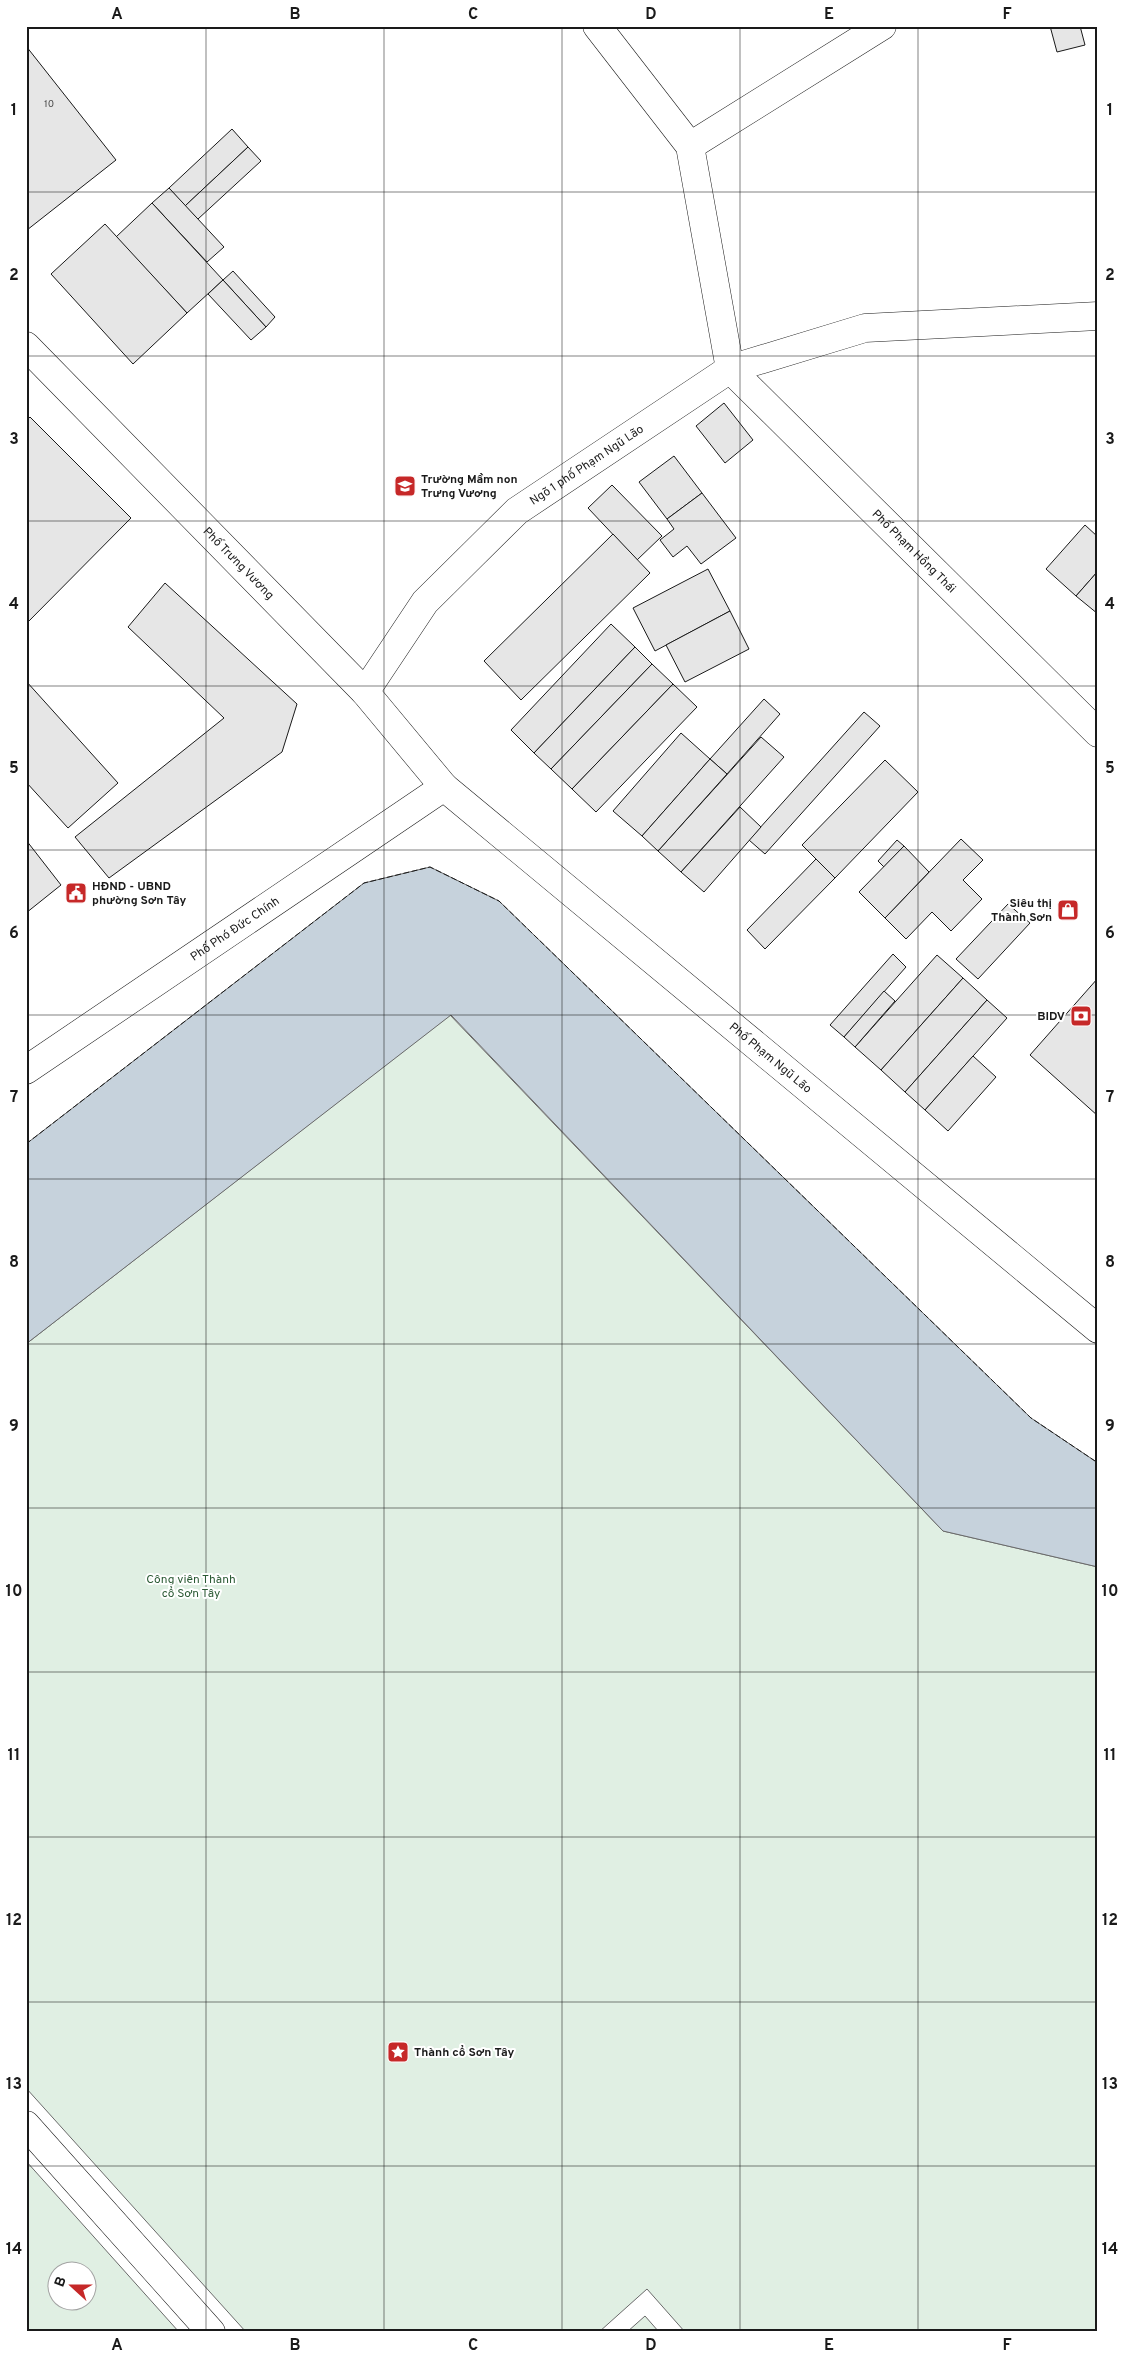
<svg xmlns="http://www.w3.org/2000/svg" width="1124" height="2358" font-family="Overpass,sans-serif">
	<rect width="100%" height="100%" fill="#fff"/>
	<g fill="#e0efe3" stroke="#6a6a6a" fill-rule="evenodd">
		<path d="M450,1015L943,1531L1098,1567V2332H685L647,2289L599,2332H246L26,2088V1344Z"/>
		<path d="M26,2161L179,2332H26ZM88,2270V2300H58V2270Z"/>
		<path d="M645,2316L659,2332H627Z"/>
	</g>
	<path fill="#c6d2dc" stroke="#6a6a6a" d="M430,867L499,901L1031,1418L1098,1463V1567L943,1531L451,1015L26,1344V1144L364,883Z"/>
	<g fill="#e6e6e6" stroke="#1a1a1a">
		<path d="M1050,26H1080L1085,45L1057,52Z"/>
		<path d="M26,46L116,160L27,230L26,228Z"/>
		<path d="M232,129L248,147L185,206L169,188Z"/>
		<path d="M248,147L261,161L198,219L185,206Z"/>
		<path d="M169,188L224,247L207,262L152,203Z"/>
		<path d="M152,203L223,280L187,313L116,237Z"/>
		<path d="M105,224L187,313L133,364L51,274Z"/>
		<path d="M233,271L275,317L266,327L223,280Z"/>
		<path d="M223,280L266,327L251,340L208,294Z"/>
		<path d="M724,403L753,440L725,463L696,426Z"/>
		<path d="M30,417L131,518L26,624V421Z"/>
		<path d="M674,456L702,493L667,519L639,482Z"/>
		<path d="M612,485L662,536L637,560L588,508Z"/>
		<path d="M702,493L736,538L701,564L687,546L673,557L660,540L674,529L667,519Z"/>
		<path d="M1085,525L1098,537V571L1076,596L1046,569Z"/>
		<path d="M613,534L650,573L521,700L484,661Z"/>
		<path d="M708,569L730,611L655,651L633,608Z"/>
		<path d="M1098,571V614L1076,596Z"/>
		<path d="M165,583L297,704L282,752L109,878L75,837L224,718L128,627Z"/>
		<path d="M730,611L749,649L685,682L666,645Z"/>
		<path d="M611,624L635,647L534,753L511,730Z"/>
		<path d="M635,647L652,664L551,769L534,753Z"/>
		<path d="M652,664L673,684L572,789L551,769Z"/>
		<path d="M26,681L118,783L68,828L26,782Z"/>
		<path d="M673,684L697,707L596,812L572,789Z"/>
		<path d="M764,699L780,714L727,774L710,759Z"/>
		<path d="M864,712L880,726L765,854L749,840Z"/>
		<path d="M681,733L710,759L642,836L613,811Z"/>
		<path d="M761,737L784,757L681,872L658,851Z"/>
		<path d="M710,759L727,774L658,851L642,836Z"/>
		<path d="M885,760L918,792L835,878L802,845Z"/>
		<path d="M740,807L761,827L704,892L681,872Z"/>
		<path d="M961,839L983,860L963,880L982,899L951,931L932,912L906,939L885,918Z"/>
		<path d="M26,840L61,885L26,913Z"/>
		<path d="M897,840L904,846L884,867L878,861Z"/>
		<path d="M904,846L929,872L885,918L859,892Z"/>
		<path d="M816,859L835,878L765,949L747,930Z"/>
		<path d="M1008,904L1030,923L978,979L956,959Z"/>
		<path d="M893,954L906,967L844,1037L830,1025Z"/>
		<path d="M937,955L963,978L881,1070L855,1047Z"/>
		<path d="M963,978L987,1000L905,1092L881,1070Z"/>
		<path d="M1098,978V1116L1030,1055Z"/>
		<path d="M884,991L895,1001L855,1047L844,1037Z"/>
		<path d="M987,1000L1007,1018L925,1110L905,1092Z"/>
		<path d="M973,1056L996,1077L948,1131L925,1110Z"/>
	</g>
	<g fill="none" stroke-linecap="round" stroke-linejoin="round">
		<g stroke="#1a1a1a" stroke-width="29">
			<g id="minor">
				<path d="M597,26L690,146L730,369"/>
				<path d="M690,146L882,26"/>
				<path id="s1" d="M26,346L365,692L444,787"/>
				<path id="s2" d="M730,369L1098,733"/>
				<path id="s3" d="M365,692L425,602L517,511L730,369L865,328L1098,316"/>
				<path d="M26,2125L211,2332"/>
			</g>
		</g>
		<g stroke="#1a1a1a" stroke-width="29">
			<g id="major">
				<path id="s4" d="M26,1070L444,787L1098,1329"/>
			</g>
		</g>
		<use href="#minor" stroke="#fff" stroke-width="28"/>
		<use href="#major" stroke="#fff" stroke-width="28"/>
		<path stroke="#1a1a1a" stroke-width="1" stroke-dasharray="6 2.5" stroke-linecap="butt" d="M26,1144L364,883L430,867L499,901L1031,1418L1098,1463"/>
	</g>
	<path fill="none" stroke="#1a1a1a" stroke-width="1" stroke-opacity="0.55" d="M206,26V2332M384,26V2332M562,26V2332M740,26V2332M918,26V2332M26,192H1098M26,356H1098M26,521H1098M26,686H1098M26,850H1098M26,1015H1098M26,1179H1098M26,1344H1098M26,1508H1098M26,1672H1098M26,1837H1098M26,2002H1098M26,2166H1098"/>
	<defs>
		<g id="school-square" transform="scale(1.125)"><rect x="-9" y="-9" width="18" height="18" rx="4" fill="#c62828" stroke="#fff"/><path d="M0-5L7-2L0 1L-7-2ZM-4 1L0 2.5L4 1V4Q0 6-4 4Z" fill="#fff"/></g>
		<g id="civic-square" transform="scale(1.125)"><rect x="-9" y="-9" width="18" height="18" rx="4" fill="#c62828" stroke="#fff"/><path d="M-.6-6.5H3V-4.5H.6V-3L4-1V1h2V6H-6V1h2V-1L-.6-3ZM-1.2 2.5V6h2.4V2.5Z" fill="#fff"/></g>
		<g id="shop-square" transform="scale(1.125)"><rect x="-9" y="-9" width="18" height="18" rx="4" fill="#c62828" stroke="#fff"/><path d="M-5-2.5h2.3a2.7 3.5 0 0 1 5.4 0H5L5.5 6h-11ZM-1.5-2.5h3a1.5 2.3 0 0 0-3 0Z" fill="#fff"/></g>
		<g id="bank-square" transform="scale(1.125)"><rect x="-9" y="-9" width="18" height="18" rx="4" fill="#c62828" stroke="#fff"/><path d="M-6-4H6V4H-6ZM0-2.3a2.3 2.3 0 1 0 0 4.6a2.3 2.3 0 1 0 0-4.6Z" fill="#fff"/></g>
		<g id="sight-square" transform="scale(1.125)"><rect x="-9" y="-9" width="18" height="18" rx="4" fill="#c62828" stroke="#fff"/><path d="M0-6L1.8-2.2L6-1.7L2.9 1.2L3.7 5.4L0 3.3L-3.7 5.4L-2.9 1.2L-6-1.7L-1.8-2.2Z" fill="#fff"/></g>
	</defs>
	<g fill-rule="evenodd">
		<use href="#school-square" x="405" y="486"/>
		<use href="#civic-square" x="76" y="893"/>
		<use href="#shop-square" x="1068" y="910"/>
		<use href="#bank-square" x="1081" y="1016"/>
		<use href="#sight-square" x="398" y="2052"/>
	</g>
	<g text-anchor="middle" stroke-width="4" stroke-linejoin="round" paint-order="stroke">
		<g font-size="10" fill="#4d4d4d">
			<text x="49" y="107">10</text>
		</g>
		<g font-size="12" fill="#1a1a1a" stroke="#fff">
			<text dy="4" stroke="none"><textPath href="#s3" startOffset="321">Ngõ 1 phố Phạm Ngũ Lão</textPath></text>
			<text dy="4" stroke="none"><textPath href="#s2" startOffset="259">Phố Phạm Hồng Thái</textPath></text>
			<text dy="4" stroke="none"><textPath href="#s1" startOffset="304">Phố Trưng Vương</textPath></text>
			<text dy="4" stroke="none"><textPath href="#s4" startOffset="252">Phố Phó Đức Chính</textPath></text>
			<text dy="4" stroke="none"><textPath href="#s4" startOffset="929">Phố Phạm Ngũ Lão</textPath></text>
		</g>
		<g font-size="12" font-weight="bold" fill="#1a1a1a" stroke="#fff" text-anchor="start">
			<text x="421" y="483">Trường Mầm non<tspan x="421" dy="14">Trưng Vương</tspan></text>
			<text x="92" y="890">HĐND - UBND<tspan x="92" dy="14">phường Sơn Tây</tspan></text>
			<text x="1052" y="907" text-anchor="end">Siêu thị<tspan x="1052" dy="14">Thành Sơn</tspan></text>
			<text x="1065" y="1020" text-anchor="end">BIDV</text>
			<text x="414" y="2056">Thành cổ Sơn Tây</text>
		</g>
		<g font-size="12" fill="#2b5a34" stroke="#fff">
			<text x="191" y="1583">Công viên Thành<tspan x="191" dy="14">cổ Sơn Tây</tspan></text>
		</g>
	</g>
	<rect width="1124" height="2358" fill="none" stroke="#ffffff" stroke-width="55"/>
	<g transform="translate(72 2286) rotate(291)"><circle r="24" fill="#ffffff" stroke="#a3a3a3"/>
	<path d="M0-4L9 19L0 12L-9 19Z" fill="#c62828"/>
	<text y="-8" font-size="14" font-weight="bold" text-anchor="middle" fill="#1a1a1a">B</text>
	</g>
	<rect x="28" y="28" width="1068" height="2302" fill="none" stroke="#1a1a1a" stroke-width="2"/>
	<g font-size="16" text-anchor="middle" font-weight="bold" fill="#1a1a1a">
		<text x="117" y="19">A</text>
		<text x="295" y="19">B</text>
		<text x="473" y="19">C</text>
		<text x="651" y="19">D</text>
		<text x="829" y="19">E</text>
		<text x="1007" y="19">F</text>
		<text x="14" y="115">1</text>
		<text x="1110" y="115">1</text>
		<text x="14" y="280">2</text>
		<text x="1110" y="280">2</text>
		<text x="14" y="444">3</text>
		<text x="1110" y="444">3</text>
		<text x="14" y="609">4</text>
		<text x="1110" y="609">4</text>
		<text x="14" y="773">5</text>
		<text x="1110" y="773">5</text>
		<text x="14" y="938">6</text>
		<text x="1110" y="938">6</text>
		<text x="14" y="1102">7</text>
		<text x="1110" y="1102">7</text>
		<text x="14" y="1267">8</text>
		<text x="1110" y="1267">8</text>
		<text x="14" y="1431">9</text>
		<text x="1110" y="1431">9</text>
		<text x="14" y="1596">10</text>
		<text x="1110" y="1596">10</text>
		<text x="14" y="1760">11</text>
		<text x="1110" y="1760">11</text>
		<text x="14" y="1925">12</text>
		<text x="1110" y="1925">12</text>
		<text x="14" y="2089">13</text>
		<text x="1110" y="2089">13</text>
		<text x="14" y="2254">14</text>
		<text x="1110" y="2254">14</text>
		<text x="117" y="2350">A</text>
		<text x="295" y="2350">B</text>
		<text x="473" y="2350">C</text>
		<text x="651" y="2350">D</text>
		<text x="829" y="2350">E</text>
		<text x="1007" y="2350">F</text>
	</g>
</svg>
